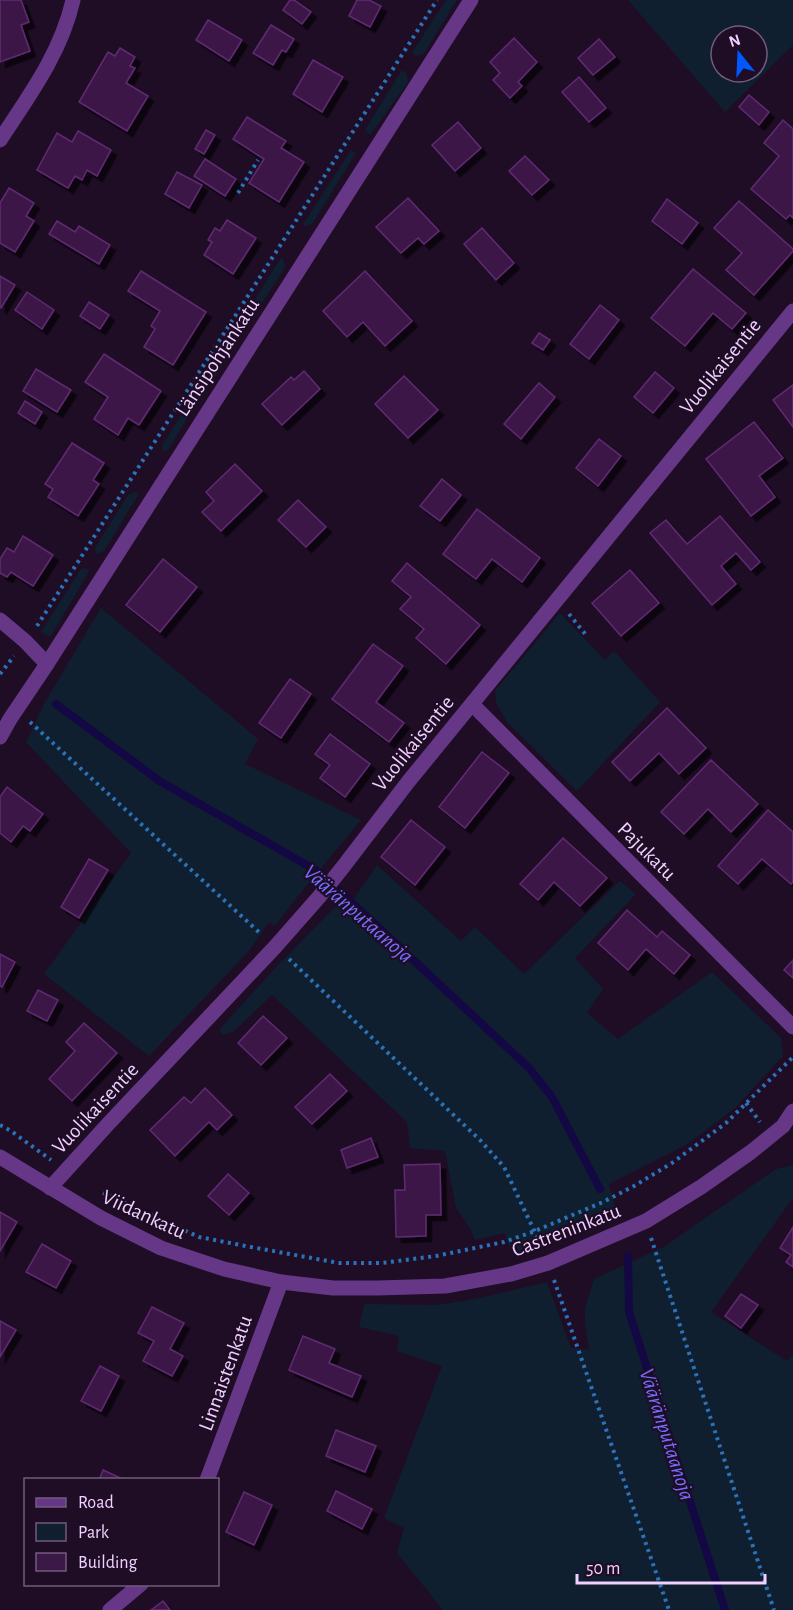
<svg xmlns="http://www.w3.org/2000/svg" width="793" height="1610" font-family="'Alegreya Sans',sans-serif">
	<defs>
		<filter id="shadow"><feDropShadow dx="5.5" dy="5.5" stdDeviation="0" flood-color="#0009"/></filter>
	</defs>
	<rect width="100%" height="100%" fill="#1e0d25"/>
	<g fill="#101f2f" fill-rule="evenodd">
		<path d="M446,0H457L424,53L416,56L412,53Z"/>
		<path d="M628,0H793V45L725,112ZM721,36H757V72H721Z"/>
		<path d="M402,70L407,74L408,82L370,135L365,130Z"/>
		<path d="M351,150L356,153L312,224L306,226L303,224L306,220Z"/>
		<path d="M280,259H283L285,266L282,272L243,332L238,334L236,330Z"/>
		<path d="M226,345L229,348L230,354L214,378L209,380C207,369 218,356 224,347Z"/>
		<path d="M193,396L196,399L197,402L168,450L163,452L162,446Z"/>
		<path d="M134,492H137L138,495L104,551L96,554L95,548L128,495Z"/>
		<path d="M85,568L88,570V573L50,637L41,632L81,569Z"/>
		<path d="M101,608L258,739L245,764L361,820C332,856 302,889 275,926L269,922L248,952L149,1056L44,974L131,853L26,742L44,704Z"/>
		<path d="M560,613L605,660L614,651L660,702L577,791L507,722L496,703L495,691Z"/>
		<path d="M377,865L461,941L475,927L524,974L620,881L636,894L575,958L603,989L587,1013L618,1039L712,972L781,1038L783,1056L735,1108L688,1144L609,1184L617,1215L573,1236L512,1255L505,1233L475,1240L470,1228L456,1208L445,1151L410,1148L407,1122L272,995L234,1031L223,1035L219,1030L277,966L342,900L351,903Z"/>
		<path d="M793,1165V1198L711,1312L787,1361L793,1354V1610H443L397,1553L404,1528L384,1518L442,1366L397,1351L399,1336L359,1327L364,1304L437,1305L475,1299L547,1282L571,1348L589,1349L585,1323V1308L594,1279L665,1246L776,1169Z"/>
	</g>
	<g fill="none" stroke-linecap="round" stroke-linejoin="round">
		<g stroke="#130844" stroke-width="8">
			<path d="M56,704L161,782L319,872L529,1068L552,1097L600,1189"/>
			<path d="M628,1256L629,1312L725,1610"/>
		</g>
	</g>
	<g fill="#3b1946" stroke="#612a73" stroke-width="1.5" filter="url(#shadow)">
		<path d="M0,0H21L29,22L21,25L30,51L0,62Z"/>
		<path d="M290,0H294L311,12L302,24L283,10Z"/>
		<path d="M357,0H369L381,6L370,27L349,16Z"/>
		<path d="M208,20L242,40L229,61L196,40Z"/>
		<path d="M271,25L294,39L286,52L282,50L273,65L253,53Z"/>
		<path d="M514,38L537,62L518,82L522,86L510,98L493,80L500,73L490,62Z"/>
		<path d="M599,39L615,57L593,75L578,58Z"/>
		<path d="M120,48L135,57L130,66L135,68L126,83L148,96L127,131L79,102L108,52L115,56Z"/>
		<path d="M313,60L343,77L322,112L293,94Z"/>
		<path d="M579,77L606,108L589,122L562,92Z"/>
		<path d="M749,95L769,112L759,125L739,107Z"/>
		<path d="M247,117L286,141L281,148L304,162L279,202L249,183L264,159L233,139Z"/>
		<path d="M783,120L793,129V218L790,215L786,219L751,189L779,156L764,143Z"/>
		<path d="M458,122L481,148L455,171L432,145Z"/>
		<path d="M206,130L215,135L204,154L195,149Z"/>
		<path d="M78,131L111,150L97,176L87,170L82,180L75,176L68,188L37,170L57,133L72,142Z"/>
		<path d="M525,156L549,180L532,195L509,171Z"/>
		<path d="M205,159L236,179L225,196L194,176Z"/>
		<path d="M177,172L202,185L189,208L165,194Z"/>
		<path d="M9,188L34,203L26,216L34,221L15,252L0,243V203Z"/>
		<path d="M408,198L439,231L424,244L418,238L401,253L376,227Z"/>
		<path d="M667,199L698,223L682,244L652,221Z"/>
		<path d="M739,201L793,249V251L754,295L726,270L742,253L714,228Z"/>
		<path d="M227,220L256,238L233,274L204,255L212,242L208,240L215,228L220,231Z"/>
		<path d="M57,221L75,232L79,226L110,245L99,264L49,234Z"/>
		<path d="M482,228L514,263L496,280L464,244Z"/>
		<path d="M693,269L746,313L732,329L713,313L685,346L651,318Z"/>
		<path d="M141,271L206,312L173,365L144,347L155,329L151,326L160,311L128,291Z"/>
		<path d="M365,271L412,321L385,346L363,322L347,337L323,311Z"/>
		<path d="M0,276L15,285L1,308L0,307Z"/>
		<path d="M27,292L54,310L42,329L15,310Z"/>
		<path d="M89,302L109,315L100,329L80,316Z"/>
		<path d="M600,305L619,320L589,359L570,344Z"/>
		<path d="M539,333L550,340L543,350L532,343Z"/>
		<path d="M104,354L161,391L139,425L128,418L118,435L94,419L108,397L85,382Z"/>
		<path d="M36,369L71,390L57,412L23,391Z"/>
		<path d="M304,371L320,389L282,425L262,404L291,377L294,380Z"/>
		<path d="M655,372L674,388L653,413L634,397Z"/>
		<path d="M404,376L438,410L408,438L375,404Z"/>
		<path d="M539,383L555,397L521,439L504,424Z"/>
		<path d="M793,385V427L773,400Z"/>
		<path d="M25,401L42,412L35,424L18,413Z"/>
		<path d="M754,422L783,458L759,476L775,497L751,516L706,459Z"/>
		<path d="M599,439L621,456L598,486L576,468Z"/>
		<path d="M72,443L104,463L93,480L99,484L78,516L48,497L53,489L45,484Z"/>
		<path d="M235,464L262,491L221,531L202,512L214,501L206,492Z"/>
		<path d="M442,479L461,495L440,521L420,506Z"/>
		<path d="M298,500L326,527L306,547L278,520Z"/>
		<path d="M477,509L540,558L522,582L492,559L476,579L443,554Z"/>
		<path d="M720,516L760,562L751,570L736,553L721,566L736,584L712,605L650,533L666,520L687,544Z"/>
		<path d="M23,536L53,555L33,586L11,572L7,577L0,573V559L7,548L14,552Z"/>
		<path d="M163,559L197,587L160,632L126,605Z"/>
		<path d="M407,563L480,625L446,664L416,638L424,629L400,609L411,597L392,581Z"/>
		<path d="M630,570L659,603L621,636L592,603Z"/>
		<path d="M373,644L403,666L376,702L404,723L389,742L332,699Z"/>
		<path d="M290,679L311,694L281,738L259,723Z"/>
		<path d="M667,708L706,748L679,774L659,753L630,781L612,762Z"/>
		<path d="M330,734L370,764L345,797L320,778L330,765L315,754Z"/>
		<path d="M482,752L509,773L465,828L439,807Z"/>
		<path d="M711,760L758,804L731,832L708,809L684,834L661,812Z"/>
		<path d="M7,787L43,814L30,831L23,826L11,842L0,833V797Z"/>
		<path d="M768,810L793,832V882L791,884L762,859L738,884L718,866Z"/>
		<path d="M411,820L445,847L415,885L381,857Z"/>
		<path d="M563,838L607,878L580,906L554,882L538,900L520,884Z"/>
		<path d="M89,859L108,870L79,918L61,907Z"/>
		<path d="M627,910L657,937L662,931L690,955L674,974L646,949L628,970L598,943Z"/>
		<path d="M0,954L15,962L2,987L0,986Z"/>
		<path d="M793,960V978L784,970Z"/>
		<path d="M38,990L58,1000L47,1021L27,1011Z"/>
		<path d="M263,1016L287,1038L261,1065L238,1043Z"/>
		<path d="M84,1023L117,1053L72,1101L49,1079L75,1051L66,1042Z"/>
		<path d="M330,1074L347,1091L312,1124L295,1107Z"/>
		<path d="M205,1088L232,1115L217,1130L209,1122L175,1156L150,1130L184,1097L191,1103Z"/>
		<path d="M371,1138L378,1157L347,1168L341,1150Z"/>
		<path d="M440,1164L441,1215H426V1236L396,1237L395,1190H405L404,1165Z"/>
		<path d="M228,1174L249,1193L229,1215L208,1196Z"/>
		<path d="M0,1212L17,1222L0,1251Z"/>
		<path d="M793,1227V1267L786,1262L791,1255L780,1248Z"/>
		<path d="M42,1244L71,1261L56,1288L26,1272Z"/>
		<path d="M741,1294L758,1305L741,1328L725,1316Z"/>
		<path d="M152,1307L184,1323L170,1349L183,1356L172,1376L143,1361L154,1341L138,1333Z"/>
		<path d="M0,1321L16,1330L0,1357Z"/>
		<path d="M303,1336L335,1349L329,1363L361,1376L352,1397L289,1370Z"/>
		<path d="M100,1366L119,1376L101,1411L81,1401Z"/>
		<path d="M336,1430L376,1446L365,1472L326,1456Z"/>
		<path d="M103,1470L125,1480H99Z"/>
		<path d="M336,1491L372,1509L362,1529L327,1511Z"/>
		<path d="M244,1492L272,1505L254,1545L226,1532Z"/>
		<path d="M163,1601L170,1610H151Z"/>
	</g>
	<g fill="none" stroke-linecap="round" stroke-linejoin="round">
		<g stroke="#2a73ba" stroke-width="4" stroke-dasharray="3 4.5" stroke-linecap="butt">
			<path d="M238,193L258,160"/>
			<path d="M569,614L586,635"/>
			<path d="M37,626L437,0"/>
			<path d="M0,674L14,656"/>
			<path d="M30,722L261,934"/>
			<path d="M289,959L480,1140L504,1167L541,1245"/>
			<path d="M746,1103L760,1122"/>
			<path d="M0,1125L11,1131L51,1160"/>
			<path d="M103,1193L199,1237L251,1247L339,1263H382L436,1256L504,1242L535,1231L603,1202L634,1186L672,1163L726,1123L793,1057"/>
			<path d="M651,1238L774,1610"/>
			<path d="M554,1280L669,1610"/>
		</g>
		<g stroke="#653786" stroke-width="15">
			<path d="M0,140C29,96 61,53 73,0"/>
			<path d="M0,620L25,641L47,664"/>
			<path d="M472,704L793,1027"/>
			<path d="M0,737L10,719L47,664L471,0"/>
			<path d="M0,1157L101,1218L161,1248L224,1269L281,1282L333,1288H378L445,1286L511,1274L548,1263L646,1221L701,1187L751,1152L783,1126L793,1111"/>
			<path d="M50,1188L109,1123L275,947L319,897L343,867L408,782L793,311"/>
			<path d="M207,1480L281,1282"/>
			<path d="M110,1610L141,1584"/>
		</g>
	</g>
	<g text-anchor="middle" stroke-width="4.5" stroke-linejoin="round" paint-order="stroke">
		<g font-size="21" fill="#f0d1ff" stroke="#1e0d25">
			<text transform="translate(217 357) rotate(-57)" y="7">Länsipohjankatu</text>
			<text transform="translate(720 366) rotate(-51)" y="7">Vuolikaisentie</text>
			<text transform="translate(413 743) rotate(-51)" y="7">Vuolikaisentie</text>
			<text transform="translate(647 851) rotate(45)" y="7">Pajukatu</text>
			<text transform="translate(95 1108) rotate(-47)" y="7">Vuolikaisentie</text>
			<text transform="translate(144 1214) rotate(25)" y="7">Viidankatu</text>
			<text transform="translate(566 1230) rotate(-21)" y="7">Castreninkatu</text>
			<text transform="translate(225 1373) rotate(-70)" y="7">Linnaistenkatu</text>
		</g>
		<g font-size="22" font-style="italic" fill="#726fff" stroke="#1e0d25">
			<text transform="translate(359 913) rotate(41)" y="8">Vääränputaanoja</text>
			<text transform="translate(668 1434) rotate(72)" y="8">Vääränputaanoja</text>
		</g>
	</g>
	<rect x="24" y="1478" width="195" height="108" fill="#1e0d25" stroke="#725b7c" stroke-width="1.5"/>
	<rect x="36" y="1498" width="30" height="9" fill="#653786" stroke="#725b7c" stroke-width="1.5"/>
	<text x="78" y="1508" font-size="18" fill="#f0d1ff">Road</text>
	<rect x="36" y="1523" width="30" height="18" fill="#101f2f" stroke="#725b7c" stroke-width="1.5"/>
	<text x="78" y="1538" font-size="18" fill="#f0d1ff">Park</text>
	<rect x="36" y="1553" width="30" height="18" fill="#3b1946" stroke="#725b7c" stroke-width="1.5"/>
	<text x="78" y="1568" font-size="18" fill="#f0d1ff">Building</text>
	<g transform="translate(739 54) rotate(342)"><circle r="28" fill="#1e0d25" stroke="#725b7c" stroke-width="1.5"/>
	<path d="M0-4.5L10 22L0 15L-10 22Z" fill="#0058fc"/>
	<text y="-9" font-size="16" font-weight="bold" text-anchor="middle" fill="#f0d1ff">N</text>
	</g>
	<path d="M577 1574v9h188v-9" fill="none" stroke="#f0d1ff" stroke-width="3"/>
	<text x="586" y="1574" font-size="18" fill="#f0d1ff" stroke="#1e0d25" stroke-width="4.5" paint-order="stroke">50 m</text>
</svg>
